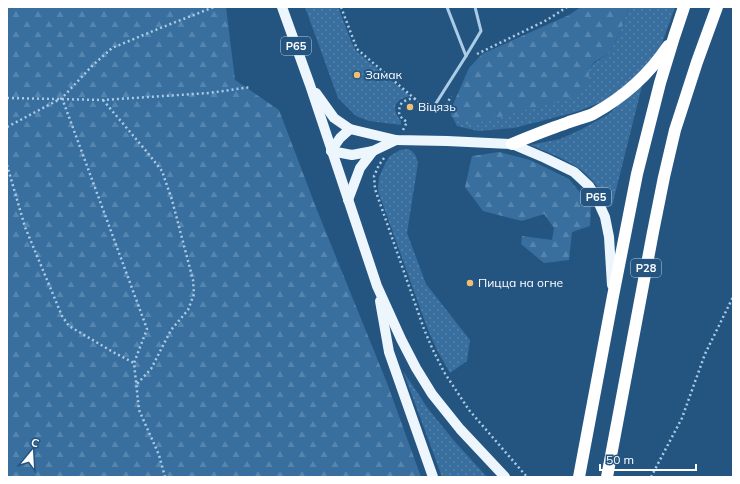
<svg xmlns="http://www.w3.org/2000/svg" width="740" height="484" font-family="Mulish,sans-serif">
	<defs>
		<pattern id="grass-dots" width="8" height="8" patternUnits="userSpaceOnUse"><rect width="8" height="8" fill="#386f9f"/><path d="M2 2h.1M6 6h.1" fill="none" stroke="#5685ad" stroke-width="1.8" stroke-linecap="round"/></pattern>
		<pattern id="forest-firs" width="22" height="20" patternUnits="userSpaceOnUse"><rect width="22" height="20" fill="#386f9f"/><path d="M5 1l3.5 6h-7zM16 11l3.5 6h-7z" fill="#5685ad"/></pattern>
	</defs>
	<rect width="100%" height="100%" fill="#245581"/>
	<g fill="url(#grass-dots)">
		<path d="M305,7H338L351,41L356,51L410,96C394,99 391,109 401,121V125L369,121L356,116L338,98Z"/>
		<path d="M629,7H675L661,46L650,63L628,85L604,101L576,112L514,128L478,131L457,126L453,118L456,121L589,83V69L594,63L609,54L621,30Z"/>
		<path d="M642,86L612,206L608,207C604,200 601,192 596,185C581,164 554,155 530,145L560,139L582,129L609,114L636,89Z"/>
		<path d="M408,149C415,152 416,156 418,163L407,233L426,284L470,340L467,361L450,373L437,350L428,330L378,191L379,177L385,164L390,156L400,150Z"/>
		<path d="M403,371L429,410L456,443L487,477H442Z"/>
	</g>
	<g fill="url(#forest-firs)">
		<path d="M7,7H226L235,80L279,110L317,210L387,383L421,477H7Z"/>
		<path d="M581,7H629L621,30L609,54L594,62L589,69V83L585,91L579,95L556,102L470,125L456,121L451,116V109L469,68L482,54L569,15Z"/>
		<path d="M499,152L530,160L569,179L591,206L590,226L572,232L569,260L544,263L521,244L522,236L552,240L554,228L544,214L522,221L483,211L465,187L472,156Z"/>
	</g>
	<g fill="none" stroke-linecap="round" stroke-linejoin="round">
		<g stroke="#abcce7" stroke-width="2.5" stroke-dasharray="2 3" stroke-linecap="butt">
			<path d="M341,7L357,49L415,99"/>
			<path d="M477,54L547,20L567,7"/>
			<path d="M7,98L103,100L209,93L251,87"/>
			<path d="M62,98L147,329L134,363L139,410L159,455L165,477"/>
			<path d="M103,100L147,152L162,171L172,200L193,280L194,294L188,310L171,330L151,369L136,385"/>
			<path d="M442,106H446L451,96"/>
			<path d="M7,127L62,98L93,65L112,48L158,29L214,7"/>
			<path d="M403,130L407,122C398,116 397,112 402,102L410,99H415L424,108H427"/>
			<path d="M384,158L379,165L374,176L375,189L424,329L432,348L444,372L469,410L527,477"/>
			<path d="M7,165L25,227L62,316L69,326L113,352L134,363"/>
			<path d="M651,477L682,418L705,354L733,297"/>
		</g>
		<g stroke="#abcce7" stroke-width="3">
			<path d="M447,7L466,56"/>
			<path d="M433,108L466,56L481,31L475,7"/>
		</g>
		<g stroke="#edf5fd" stroke-width="10">
			<path d="M282,7L310,85L377,286L401,339L416,368L432,394L460,429L505,477"/>
			<path d="M316,93L334,118L350,129L396,140L447,141L512,144L545,158L574,172L589,186L596,197L605,217L609,237L612,285"/>
			<path d="M331,151L352,155L373,151L396,140"/>
			<path d="M331,151L340,138L350,129"/>
			<path d="M348,200L360,168L373,151"/>
			<path d="M380,301L389,352L433,477"/>
		</g>
		<g stroke="#fff" stroke-width="12">
			<path d="M512,144C529,137 546,130 564,124C573,120 584,118 593,114C624,97 648,76 668,46"/>
			<path d="M579,477L613,296L637,174L660,83L674,37L684,7"/>
			<path d="M607,477L653,232L664,177L675,130L697,62L717,7"/>
		</g>
	</g>
	<g fill="#f1bf6f" stroke="#245581" stroke-width="1.5">
		<circle cx="357" cy="75" r="4"/>
		<circle cx="410" cy="107" r="4"/>
		<circle cx="470" cy="283" r="4"/>
	</g>
	<g text-anchor="middle" stroke-width="4" stroke-linejoin="round" paint-order="stroke">
		<g fill="#245581" stroke="#bdccd9" stroke-width="1">
			<rect x="281" y="37" width="30" height="18" rx="3"/>
			<rect x="581" y="188" width="30" height="18" rx="3"/>
			<rect x="631" y="259" width="30" height="18" rx="3"/>
		</g>
		<g font-size="11" font-weight="bold" fill="#fff">
			<text x="296" y="50">Р65</text>
			<text x="596" y="201">Р65</text>
			<text x="646" y="272">Р28</text>
		</g>
		<g font-size="12" fill="#fff" stroke="#245581" text-anchor="start">
			<text x="365" y="79">Замак</text>
			<text x="418" y="111">Віцязь</text>
			<text x="478" y="287">Пицца на огне</text>
		</g>
	</g>
	<rect width="740" height="484" fill="none" stroke="#ffffff" stroke-width="16"/>
	<g transform="translate(32 452) rotate(18)" stroke="#245581" stroke-width="3" paint-order="stroke">
	<path d="M0-3L7 15L0 10L-7 15Z" fill="#ffffff"/>
	<text y="-6" font-size="11" font-weight="bold" text-anchor="middle" fill="#ffffff">С</text>
	</g>
	<path d="M600 464v6h96v-6" fill="none" stroke="#ffffff" stroke-width="2"/>
	<text x="606" y="464" font-size="12" fill="#ffffff" stroke="#245581" stroke-width="3" paint-order="stroke">50 m</text>
</svg>
